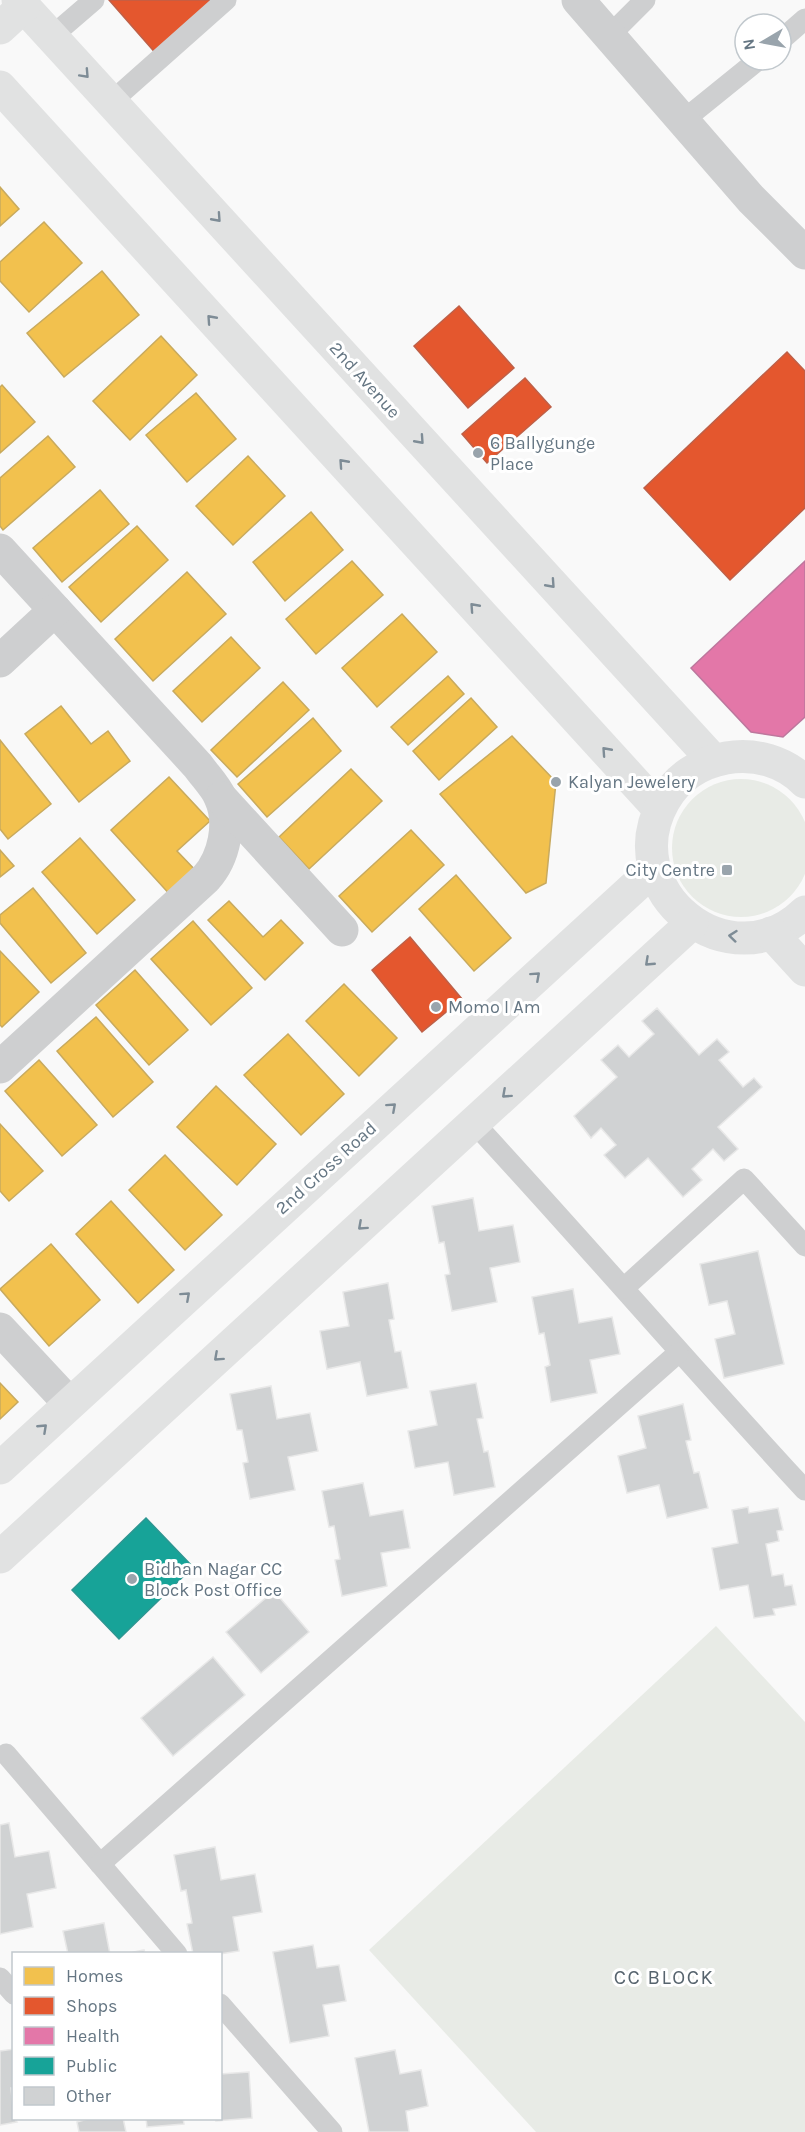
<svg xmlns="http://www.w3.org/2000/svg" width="805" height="2132" font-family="Karla,sans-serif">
	<rect width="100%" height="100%" fill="#f9f9f9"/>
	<g fill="#e8ebe6">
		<circle cx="741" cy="848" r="69"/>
		<path d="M716,1626L805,1722V2132H536L369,1950Z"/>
	</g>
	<g fill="#f2c14e" stroke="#c8aa5e" stroke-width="1.5">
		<path d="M0,187L19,209L0,226Z"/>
		<path d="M44,222L82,263L29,312L0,281V262Z"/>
		<path d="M102,271L139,315L64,377L27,333Z"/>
		<path d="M161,336L197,375L130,440L93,401Z"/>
		<path d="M2,385L35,422L0,453V387Z"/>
		<path d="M196,393L236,439L187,482L146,435Z"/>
		<path d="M48,436L75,467L3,530L0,526V478Z"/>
		<path d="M248,456L285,496L233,545L196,506Z"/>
		<path d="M100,490L129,524L62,582L33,548Z"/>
		<path d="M311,512L343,550L285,601L253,562Z"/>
		<path d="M137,526L168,560L101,622L69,587Z"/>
		<path d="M352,561L383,595L316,654L286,619Z"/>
		<path d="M187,572L226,614L153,681L115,639Z"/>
		<path d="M402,614L437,652L377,707L342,668Z"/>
		<path d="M231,637L260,668L202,722L173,691Z"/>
		<path d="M448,676L464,694L408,745L391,727Z"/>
		<path d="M283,682L309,710L237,777L211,750Z"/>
		<path d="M471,698L497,727L439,780L413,751Z"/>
		<path d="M61,706L91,744L108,731L130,761L79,802L25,734Z"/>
		<path d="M313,718L341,751L267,817L238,784Z"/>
		<path d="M512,736L556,782L546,883L526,893L440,794Z"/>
		<path d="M0,740L51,804L8,839L0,829Z"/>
		<path d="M351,769L382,801L309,869L279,837Z"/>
		<path d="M169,777L210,821L177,851L199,874L173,898L111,830Z"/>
		<path d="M411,830L444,865L372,932L339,896Z"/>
		<path d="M80,838L135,900L97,934L42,872Z"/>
		<path d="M0,850L14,866L0,877Z"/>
		<path d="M456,875L511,938L474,971L419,909Z"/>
		<path d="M33,888L86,953L51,983L0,923V915Z"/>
		<path d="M229,901L263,937L281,920L303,943L265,980L208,920Z"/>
		<path d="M193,921L252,988L211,1025L151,959Z"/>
		<path d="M0,951L39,992L2,1027L0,1025Z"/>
		<path d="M135,970L188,1030L149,1065L96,1005Z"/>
		<path d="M344,984L397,1038L359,1076L306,1021Z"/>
		<path d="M96,1017L153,1082L113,1117L57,1051Z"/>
		<path d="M288,1034L344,1094L301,1135L244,1075Z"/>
		<path d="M39,1060L97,1125L62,1156L5,1091Z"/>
		<path d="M216,1086L276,1144L237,1185L177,1127Z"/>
		<path d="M0,1124L43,1171L9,1201L0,1191Z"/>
		<path d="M165,1155L222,1215L185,1250L129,1190Z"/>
		<path d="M111,1201L174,1270L138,1303L76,1234Z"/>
		<path d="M51,1244L100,1300L49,1346L0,1289Z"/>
		<path d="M0,1383L18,1402L0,1419Z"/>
	</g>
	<g fill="#e4572e" stroke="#be6048" stroke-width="1.5">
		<path d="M109,0H221L158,56Z"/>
		<path d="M459,306L514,368L468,408L414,346Z"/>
		<path d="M787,352L805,371V508L730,580L644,488Z"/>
		<path d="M525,378L551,407L487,463L462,434Z"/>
		<path d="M410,937L462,999L422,1032L372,970Z"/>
	</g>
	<path fill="#e377a8" stroke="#bd779d" stroke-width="1.5" d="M805,561V717L783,737L751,732L691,668Z"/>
	<path fill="#17a398" stroke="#2e9692" stroke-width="1.5" d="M146,1518L193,1567L119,1639L72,1590Z"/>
	<g fill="#d0d2d3" stroke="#e8e8e8" stroke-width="1.5">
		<path d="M657,1008L699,1055L717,1039L729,1052L719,1060L743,1087L754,1078L762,1087L718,1127L738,1149L724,1161L713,1149L692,1169L702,1180L683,1197L648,1158L625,1178L604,1155L616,1145L601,1128L591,1138L574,1116L617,1077L601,1060L618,1045L629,1057L654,1034L642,1021Z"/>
		<path d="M473,1198L479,1231L513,1225L520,1262L490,1268L497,1302L452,1311L445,1275L450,1274L444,1242L439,1243L432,1206Z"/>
		<path d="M758,1251L784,1364L724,1378L715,1339L735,1334L727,1301L709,1305L700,1264Z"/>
		<path d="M388,1283L394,1319L389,1320L395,1352L401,1351L408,1388L367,1396L360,1362L327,1369L320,1331L349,1326L343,1292Z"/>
		<path d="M573,1289L579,1323L612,1317L620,1354L590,1360L597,1393L551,1402L545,1367L550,1365L544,1333L539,1334L532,1297Z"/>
		<path d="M476,1383L483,1418L477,1419L484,1452L488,1451L495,1487L454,1495L448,1462L415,1468L408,1431L437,1425L430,1391Z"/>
		<path d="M271,1386L277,1419L310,1413L318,1451L288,1457L295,1490L250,1499L243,1463L248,1462L242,1430H237L230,1394Z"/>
		<path d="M683,1404L691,1440L686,1441L694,1473L699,1472L708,1508L667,1518L659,1485L627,1493L618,1456L646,1448L638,1416Z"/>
		<path d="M363,1483L370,1516L403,1510L410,1548L381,1553L387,1586L342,1596L335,1560L340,1559L334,1526L329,1527L322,1491Z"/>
		<path d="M748,1507L749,1513L778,1508L783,1530L777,1531L779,1541L766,1544L772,1576L783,1574L785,1586L792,1585L796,1605L773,1609L775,1615L754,1618L748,1585L720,1590L712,1548L738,1543L732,1510Z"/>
		<path d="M274,1591L309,1632L261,1673L226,1632Z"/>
		<path d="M213,1657L245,1695L173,1756L141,1718Z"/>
		<path d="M9,1823L15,1857L49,1851L56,1888L27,1894L33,1927L0,1934V1825Z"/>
		<path d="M215,1847L221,1880L255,1874L262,1912L233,1917L239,1951L220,1954H193L187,1924L192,1923L186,1890L181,1891L174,1855Z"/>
		<path d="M104,1923L110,1954H68L63,1931Z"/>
		<path d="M313,1945L317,1968L339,1965L346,2001L323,2005L329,2036L290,2043L273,1952Z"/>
		<path d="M144,1950L145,1954H124Z"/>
		<path d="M14,2049V2088H11L14,2118L17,2122L0,2125V2051Z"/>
		<path d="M395,2050L400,2074L421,2070L428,2106L406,2111L409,2132H369L355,2058Z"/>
		<path d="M249,2072L252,2118L216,2121V2118H220V2074Z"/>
		<path d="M91,2118H123L126,2132H79L77,2122Z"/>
		<path d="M146,2118H183L184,2124L147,2127Z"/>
	</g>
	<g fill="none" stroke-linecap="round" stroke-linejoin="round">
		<g stroke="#cecfd0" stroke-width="21">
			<path d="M610,35L645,0"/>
			<path d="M51,37L94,0"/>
			<path d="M781,40L805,19"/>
			<path d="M111,102L226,0"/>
			<path d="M685,119L758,60"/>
			<path d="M474,1123C586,1244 693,1369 805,1490"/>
			<path d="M624,1288L744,1179L805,1246"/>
			<path d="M6,1754L177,1954"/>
			<path d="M100,1864L678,1353"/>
			<path d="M0,1978L14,1994"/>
			<path d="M220,2004L332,2132"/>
		</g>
		<g stroke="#cecfd0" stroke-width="33">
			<path d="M578,0L751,199L805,253"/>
			<path d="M0,550L198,766C205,776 216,787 220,797C232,823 224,858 206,878L0,1067"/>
			<path d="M0,661L55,610"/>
			<path d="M221,798L342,930"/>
			<path d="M0,1329L69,1403"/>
		</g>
		<g stroke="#e1e2e2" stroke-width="33">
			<path d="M18,0L713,760"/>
			<path d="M0,28L24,6"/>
			<path d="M0,87L659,809"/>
			<path d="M805,782C784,761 755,753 726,758C699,763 677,778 664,801C613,891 730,985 805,912"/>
			<path d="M771,933L805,970"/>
			<path d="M0,1468L654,869"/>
			<path d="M0,1557L692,923"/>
		</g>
	</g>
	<defs><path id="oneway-chevron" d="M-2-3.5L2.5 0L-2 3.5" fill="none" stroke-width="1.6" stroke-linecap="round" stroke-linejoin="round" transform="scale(1.5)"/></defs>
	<g stroke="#7e8c96">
		<use href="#oneway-chevron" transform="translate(85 74) rotate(47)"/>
		<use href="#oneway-chevron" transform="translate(217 218) rotate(48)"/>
		<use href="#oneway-chevron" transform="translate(211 319) rotate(-132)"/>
		<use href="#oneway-chevron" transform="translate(420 440) rotate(48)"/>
		<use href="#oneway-chevron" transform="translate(343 463) rotate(-132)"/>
		<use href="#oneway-chevron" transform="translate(551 584) rotate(48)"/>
		<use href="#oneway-chevron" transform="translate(474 607) rotate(-132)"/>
		<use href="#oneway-chevron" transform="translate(606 751) rotate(-132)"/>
		<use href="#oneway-chevron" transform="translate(733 936) rotate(-174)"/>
		<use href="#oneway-chevron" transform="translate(649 962) rotate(137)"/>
		<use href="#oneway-chevron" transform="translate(536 976) rotate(-42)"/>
		<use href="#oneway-chevron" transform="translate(506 1094) rotate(138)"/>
		<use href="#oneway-chevron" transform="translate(392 1107) rotate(-42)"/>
		<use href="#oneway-chevron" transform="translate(362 1226) rotate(138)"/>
		<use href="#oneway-chevron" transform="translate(186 1296) rotate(-42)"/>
		<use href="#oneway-chevron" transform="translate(218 1357) rotate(138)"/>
		<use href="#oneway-chevron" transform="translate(43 1428) rotate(-43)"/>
	</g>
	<g fill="#99a4ac" stroke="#fff" stroke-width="2">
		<circle cx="478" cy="453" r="6"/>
		<circle cx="556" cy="782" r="6"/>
		<rect x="721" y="864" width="12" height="12" rx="3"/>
		<circle cx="436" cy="1007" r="6"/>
		<circle cx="132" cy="1579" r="6"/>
	</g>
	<g text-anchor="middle" stroke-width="6" stroke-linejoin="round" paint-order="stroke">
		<g font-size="18" fill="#657683" stroke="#fff">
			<text transform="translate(365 380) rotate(48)" y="6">2nd Avenue</text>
			<text transform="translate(326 1168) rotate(-42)" y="6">2nd Cross Road</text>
		</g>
		<g font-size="18" fill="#657683" stroke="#fff" text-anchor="start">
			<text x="490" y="449">6 Ballygunge<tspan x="490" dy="21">Place</tspan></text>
			<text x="568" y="788">Kalyan Jewelery</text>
			<text x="715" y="876" text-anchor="end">City Centre</text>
			<text x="448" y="1013">Momo I Am</text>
			<text x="144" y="1575">Bidhan Nagar CC<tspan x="144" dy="21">Block Post Office</tspan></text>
		</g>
		<g font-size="20" letter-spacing="1.5" fill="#57646e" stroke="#fff">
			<text x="664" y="1984">CC BLOCK</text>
		</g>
	</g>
	<rect x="12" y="1952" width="210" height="168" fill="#ffffff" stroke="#c1c8cd" stroke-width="1.5"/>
	<rect x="24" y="1967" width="30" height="18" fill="#f2c14e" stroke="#c1c8cd" stroke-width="1.5"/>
	<text x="66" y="1982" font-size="18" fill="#657683">Homes</text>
	<rect x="24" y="1997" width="30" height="18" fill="#e4572e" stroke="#c1c8cd" stroke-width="1.5"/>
	<text x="66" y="2012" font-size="18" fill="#657683">Shops</text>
	<rect x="24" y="2027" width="30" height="18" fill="#e377a8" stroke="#c1c8cd" stroke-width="1.5"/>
	<text x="66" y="2042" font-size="18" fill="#657683">Health</text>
	<rect x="24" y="2057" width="30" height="18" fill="#17a398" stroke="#c1c8cd" stroke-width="1.5"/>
	<text x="66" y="2072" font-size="18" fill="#657683">Public</text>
	<rect x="24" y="2087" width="30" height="18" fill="#d0d2d3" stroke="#c1c8cd" stroke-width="1.5"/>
	<text x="66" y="2102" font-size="18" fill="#657683">Other</text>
	<g transform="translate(763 42) rotate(260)"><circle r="28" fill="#ffffff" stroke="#c1c8cd" stroke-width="1.5"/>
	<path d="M0-4.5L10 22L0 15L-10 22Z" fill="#99a4ac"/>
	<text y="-9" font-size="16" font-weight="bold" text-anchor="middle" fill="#657683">N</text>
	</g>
</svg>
